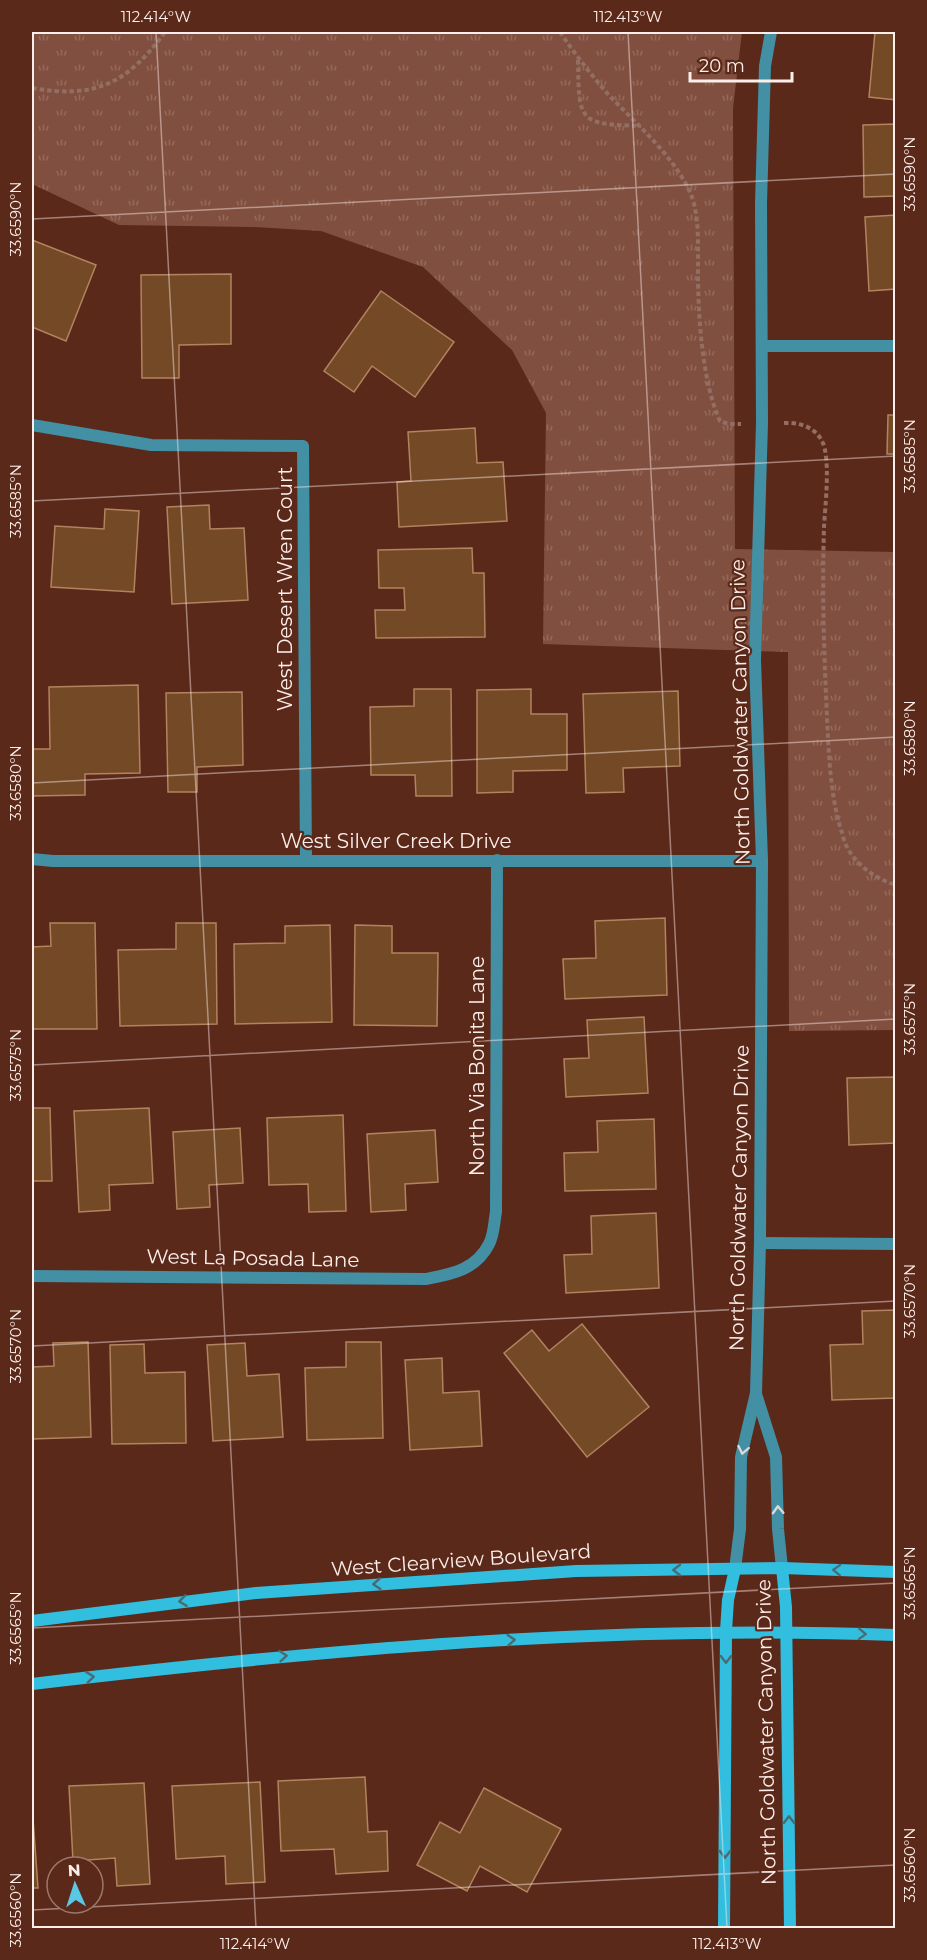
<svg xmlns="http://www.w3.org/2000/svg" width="927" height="1960" font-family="Montserrat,sans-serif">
	<defs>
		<pattern id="grass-tufts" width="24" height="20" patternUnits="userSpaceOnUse" patternTransform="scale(1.5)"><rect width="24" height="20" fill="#814f3f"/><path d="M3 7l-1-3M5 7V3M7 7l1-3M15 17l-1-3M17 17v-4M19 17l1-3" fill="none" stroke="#94695b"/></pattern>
	</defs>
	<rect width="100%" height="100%" fill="#5b291a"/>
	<path fill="url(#grass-tufts)" d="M32,32H742L733,108L735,549L895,552V1030L789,1031L788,652L543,644L546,413L512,350L423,267L321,231L255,227L119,225L32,184Z"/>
	<g fill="#744926" stroke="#b3835f" stroke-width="1.5">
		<path d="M875,32H896V100L869,97Z"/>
		<path d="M896,124V196L864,197L863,125Z"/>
		<path d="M896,215V289L869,291L865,217Z"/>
		<path d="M32,240L96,265L66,341L32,327Z"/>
		<path d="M231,274V344L179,345V378H142L141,275Z"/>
		<path d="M381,291L454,342L415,397L372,366L354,392L324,371Z"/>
		<path d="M888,415H896V454H887Z"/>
		<path d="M475,428L477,463L503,462L507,521L399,527L397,482L411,481L408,432Z"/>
		<path d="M209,505L210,529L244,528L248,600L172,604L167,507Z"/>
		<path d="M105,509L139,511L134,592L51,587L55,526L104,529Z"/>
		<path d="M472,548L473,573H484L485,637L376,638L375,610H405L404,588H379L378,550Z"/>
		<path d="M138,685L140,773L85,774V795L32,796V749H50L49,687Z"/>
		<path d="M414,689H451L452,796H416L415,775H371L370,707L414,706Z"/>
		<path d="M531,689V714H567V770L513,771V792L477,793V690Z"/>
		<path d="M678,691L680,766L623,768L624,792L586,793L583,694Z"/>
		<path d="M242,692L243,765L197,767V792H168L166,693Z"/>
		<path d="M665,918L667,995L565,999L563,959L596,958L595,921Z"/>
		<path d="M50,923H95L97,1029H32V947L51,946Z"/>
		<path d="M176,923H216L217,1024L120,1026L118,950L176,949Z"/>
		<path d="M330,925L332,1022L235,1024L234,944L285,943V926Z"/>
		<path d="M355,925L392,926V953H438L437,1026L354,1025Z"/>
		<path d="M644,1017L648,1093L566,1097L564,1059L589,1058L587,1020Z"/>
		<path d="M896,1077V1143L849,1145L847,1078Z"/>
		<path d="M32,1108H50L52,1181H32Z"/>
		<path d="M149,1108L153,1183L109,1185L110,1210L79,1212L74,1111Z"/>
		<path d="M343,1115L346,1211L309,1212L308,1184L269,1185L267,1118Z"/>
		<path d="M654,1119L656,1189L565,1191L564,1153L598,1152L597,1121Z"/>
		<path d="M240,1128L243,1183L209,1185L210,1207L177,1209L173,1132Z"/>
		<path d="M435,1130L438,1182L405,1184L406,1210L371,1212L367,1134Z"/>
		<path d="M656,1213L659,1288L566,1293L564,1255L592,1254L591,1216Z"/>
		<path d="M896,1310V1398L832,1400L830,1345L863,1344L862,1311Z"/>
		<path d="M582,1324L649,1407L587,1457L504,1353L532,1330L549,1351Z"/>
		<path d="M88,1342L91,1437L32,1439V1367L54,1366L53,1343Z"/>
		<path d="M346,1342H381L383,1438L307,1440L305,1368L346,1367Z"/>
		<path d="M245,1343L247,1376L279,1374L283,1437L213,1441L207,1345Z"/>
		<path d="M144,1344L145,1373L185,1372L186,1443L112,1444L110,1345Z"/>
		<path d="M442,1358L443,1393L479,1391L482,1446L410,1450L405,1360Z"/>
		<path d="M365,1777L368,1832L387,1831L388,1871L336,1874L334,1849L281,1851L278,1781Z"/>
		<path d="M260,1782L265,1882L226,1884L225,1856L176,1859L172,1786Z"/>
		<path d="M144,1783L150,1884L117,1886L115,1858L73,1861L69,1786Z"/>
		<path d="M484,1788L561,1829L527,1892L480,1866L467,1891L417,1865L440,1822L460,1833Z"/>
		<path d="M32,1805L38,1888H32Z"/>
	</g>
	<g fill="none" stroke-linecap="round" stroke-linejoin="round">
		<g stroke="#936e63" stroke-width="4" stroke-dasharray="4.5 3" stroke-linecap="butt">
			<path d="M560,32C574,53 590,73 607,93C635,123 687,167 695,208C699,229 698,251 698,272C698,315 702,382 720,421L728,424H741"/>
			<path d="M578,60C579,122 578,124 641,126"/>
			<path d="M32,88C95,99 127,84 165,32"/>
			<path d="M784,423C799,422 815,427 822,441C831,458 825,507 824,527C822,591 824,654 827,718C829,756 830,793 841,830C843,835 844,842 847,847C857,866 876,879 896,885"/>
		</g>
		<g stroke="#438fa3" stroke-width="12">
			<path d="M762,346H896"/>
			<path d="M32,425L151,445L303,446L306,861"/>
			<path d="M32,859L53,861H762"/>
			<path d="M760,1243L896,1244"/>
			<path d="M32,1276L426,1279C452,1274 476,1270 489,1244C494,1235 494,1222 496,1212L497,860"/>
			<path d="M756,1394L776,1457L778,1529L782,1568"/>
			<path d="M735,1569L740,1529L741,1457L756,1393L760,1243L762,861L755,660L762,423L761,203L765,66L771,32"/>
		</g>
		<g stroke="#32bedf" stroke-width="12">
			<path d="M782,1568L786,1607L790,1928"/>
			<path d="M32,1621L256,1593L576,1571L782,1568L896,1572"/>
			<path d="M32,1684C318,1650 606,1624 896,1635"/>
			<path d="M724,1928L726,1631L728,1600L735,1569"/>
		</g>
	</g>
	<defs><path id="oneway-chevron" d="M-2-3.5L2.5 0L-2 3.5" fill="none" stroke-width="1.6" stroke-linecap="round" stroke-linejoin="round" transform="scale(1.5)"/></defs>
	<g stroke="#d7dbdc">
		<use href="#oneway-chevron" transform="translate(743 1450) rotate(101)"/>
		<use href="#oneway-chevron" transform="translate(778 1510) rotate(-92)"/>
	</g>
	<g stroke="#496c73">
		<use href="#oneway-chevron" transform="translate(677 1570) rotate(180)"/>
		<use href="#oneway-chevron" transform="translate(837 1570) rotate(-178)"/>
		<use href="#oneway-chevron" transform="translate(377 1584) rotate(176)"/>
		<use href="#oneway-chevron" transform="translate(183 1601) rotate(173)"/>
		<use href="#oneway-chevron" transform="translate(862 1634) rotate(2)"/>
		<use href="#oneway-chevron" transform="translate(511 1640) rotate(-4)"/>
		<use href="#oneway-chevron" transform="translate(283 1656) rotate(-5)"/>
		<use href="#oneway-chevron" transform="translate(726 1659) rotate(90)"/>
		<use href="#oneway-chevron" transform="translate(90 1677) rotate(-7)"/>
		<use href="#oneway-chevron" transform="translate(789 1820) rotate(-91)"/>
		<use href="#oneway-chevron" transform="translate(725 1854) rotate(90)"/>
	</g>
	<path fill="none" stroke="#fceeea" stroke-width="1.5" stroke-opacity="0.45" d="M156,32L256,1928M628,32L727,1928M32,219L896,174M32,501L896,456M32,783L896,737M32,1065L896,1019M32,1346L896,1301M32,1628L896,1583M32,1910L896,1865"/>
	<g text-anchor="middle" stroke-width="4.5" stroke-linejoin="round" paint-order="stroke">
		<g font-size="20" fill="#fceeea" stroke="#5b291a">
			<text transform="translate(285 589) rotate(-90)" y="7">West Desert Wren Court</text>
			<text transform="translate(740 712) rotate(-91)" y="7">North Goldwater Canyon Drive</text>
			<text x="396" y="848">West Silver Creek Drive</text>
			<text transform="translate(477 1066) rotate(-90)" y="7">North Via Bonita Lane</text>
			<text transform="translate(739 1198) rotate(-89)" y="7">North Goldwater Canyon Drive</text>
			<text transform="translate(253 1258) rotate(1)" y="7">West La Posada Lane</text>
			<text transform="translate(461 1560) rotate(-4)" y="7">West Clearview Boulevard</text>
			<text transform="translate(766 1732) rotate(-91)" y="7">North Goldwater Canyon Drive</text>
		</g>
	</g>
	<rect width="927" height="1960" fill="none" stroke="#5b291a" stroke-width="66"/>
	<g transform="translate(75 1885) rotate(357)"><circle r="28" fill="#5b291a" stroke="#9b786d" stroke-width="1.5"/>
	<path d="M0-4.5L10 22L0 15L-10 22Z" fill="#5ac8e5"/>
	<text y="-9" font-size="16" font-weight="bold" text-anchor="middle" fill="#fceeea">N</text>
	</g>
	<path d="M690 72v9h102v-9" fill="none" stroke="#fceeea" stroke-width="3"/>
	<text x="699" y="72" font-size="18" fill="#fceeea" stroke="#5b291a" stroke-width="4.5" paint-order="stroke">20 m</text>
	<rect x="33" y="33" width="861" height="1894" fill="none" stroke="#fceeea" stroke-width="2"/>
	<g font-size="15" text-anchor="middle" fill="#fceeea">
		<text x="156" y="22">112.414°W</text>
		<text x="628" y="22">112.413°W</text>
		<text transform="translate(910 174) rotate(-90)" y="5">33.6590°N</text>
		<text transform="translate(16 219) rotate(-90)" y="5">33.6590°N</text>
		<text transform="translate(910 456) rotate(-90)" y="5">33.6585°N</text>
		<text transform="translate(16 501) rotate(-90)" y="5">33.6585°N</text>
		<text transform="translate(910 738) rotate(-90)" y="5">33.6580°N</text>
		<text transform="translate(16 783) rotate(-90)" y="5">33.6580°N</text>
		<text transform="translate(910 1019) rotate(-90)" y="5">33.6575°N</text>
		<text transform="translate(16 1065) rotate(-90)" y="5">33.6575°N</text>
		<text transform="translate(910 1301) rotate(-90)" y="5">33.6570°N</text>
		<text transform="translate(16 1346) rotate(-90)" y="5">33.6570°N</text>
		<text transform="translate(910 1583) rotate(-90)" y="5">33.6565°N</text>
		<text transform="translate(16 1628) rotate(-90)" y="5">33.6565°N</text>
		<text transform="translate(910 1865) rotate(-90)" y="5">33.6560°N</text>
		<text transform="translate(16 1910) rotate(-90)" y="5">33.6560°N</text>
		<text x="255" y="1949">112.414°W</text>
		<text x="727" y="1949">112.413°W</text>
	</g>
</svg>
